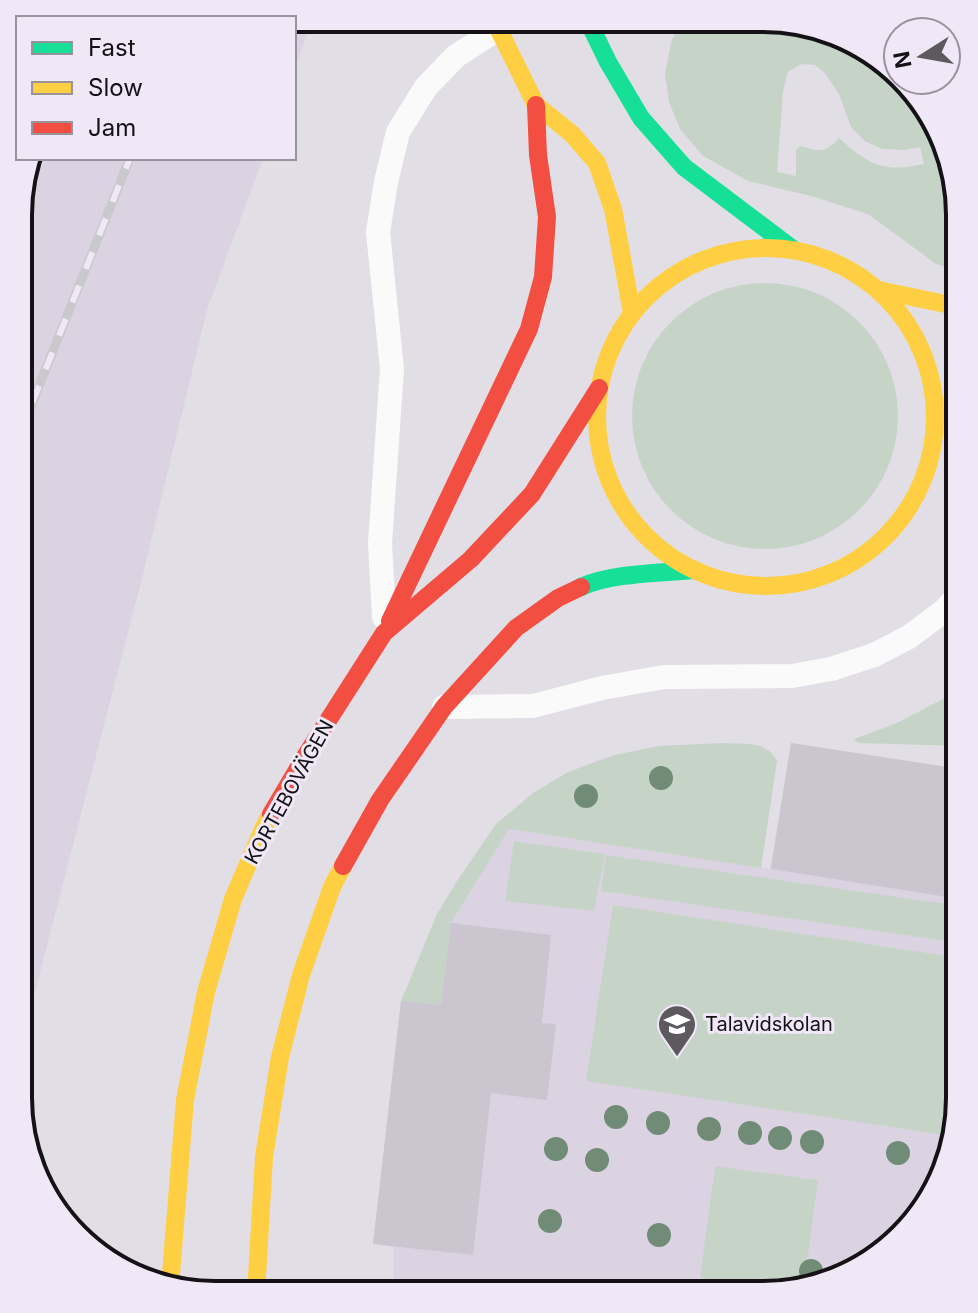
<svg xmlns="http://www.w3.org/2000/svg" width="978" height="1313" font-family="Inter,sans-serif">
	<rect width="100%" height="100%" fill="#e2dee6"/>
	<g fill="#dbd3e2">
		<path d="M310,26L294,72V27Z"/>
		<path d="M30,158H263L207,310L142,578L18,1058L20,189Z"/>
		<path d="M791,743L960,769V1112L927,1208L851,1274L764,1295L394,1294L393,1247L373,1244L401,1001L441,1005L451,923L509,829L770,869Z"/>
	</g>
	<g fill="#c6d4c8" fill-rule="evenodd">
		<path d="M789,20L873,51L939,127L960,215V271L936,264L868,214L811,196L748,181L703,156L680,129L669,102L665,74L671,43L680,21ZM801,64L815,65L824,72L839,94L851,127L865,141L882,149L905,150L920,147L924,164C884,173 869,165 839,138C826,153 820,152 801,146L796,150V176L777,172L783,91L788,72Z"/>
		<circle cx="765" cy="416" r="133"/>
		<path d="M960,690V746L859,743L854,739L897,723Z"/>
		<path d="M722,743C744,745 766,739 777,761L761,868L509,829L451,923L441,1005L401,1001L437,914L457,881L496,824L533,793L568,772L614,755L659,746Z"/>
		<path d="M514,841L605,854L594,911L505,901Z"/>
		<path d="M606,855L960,906V943L601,891Z"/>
		<path d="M613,905L960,958V1112L951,1136L586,1081Z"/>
		<path d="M715,1166L818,1180L804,1285L787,1290L700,1278Z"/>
	</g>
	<g fill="#cbc5d0">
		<path d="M791,743L960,769V899L771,869Z"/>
		<path d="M451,923L551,935L542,1023L556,1024L547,1100L491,1093L473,1255L373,1244L401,1001L441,1005Z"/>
	</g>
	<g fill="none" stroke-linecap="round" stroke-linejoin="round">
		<g stroke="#fbfafb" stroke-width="24">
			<path d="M384,617L380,543L392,369L378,232L386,182L398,132L426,87L456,56L498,29"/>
			<path d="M444,707L533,706L602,688L664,677L792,676L831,669L874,655L909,637L945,610L960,593"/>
		</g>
		<g stroke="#16e098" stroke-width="18">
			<path d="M589,23L608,62L641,118L684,167L794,250"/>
			<path d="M581,587C611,573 661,573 694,570"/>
		</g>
		<g stroke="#ffcf43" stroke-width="18">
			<path d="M496,24L536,105L572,134L597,163L613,209L632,313"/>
			<circle cx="766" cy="417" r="169"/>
			<path d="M878,290L960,307"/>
			<path d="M170,1286L185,1100L206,992L233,899L263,829L271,814"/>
			<path d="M256,1294L264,1157L280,1057L301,975L332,887L343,866"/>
		</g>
		<g stroke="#f24e42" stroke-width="18">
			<path d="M390,621L529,329L543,277L547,217L538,155L536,105"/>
			<path d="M271,814L306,755L384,633L471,559L532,494L599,388"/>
			<path d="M343,866L380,800L444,707L516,628L558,598L581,587"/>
		</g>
		<g stroke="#c9c8cb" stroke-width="9">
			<path id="rail" d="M19,436L130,158"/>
		</g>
		<use href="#rail" stroke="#f0e8f6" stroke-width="6" stroke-dasharray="18" stroke-linecap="butt"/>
	</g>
	<g fill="#718c76">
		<circle cx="661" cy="778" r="12"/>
		<circle cx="586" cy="796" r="12"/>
		<circle cx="616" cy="1117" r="12"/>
		<circle cx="658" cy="1123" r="12"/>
		<circle cx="709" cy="1129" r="12"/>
		<circle cx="750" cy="1133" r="12"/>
		<circle cx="780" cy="1138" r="12"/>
		<circle cx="812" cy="1142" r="12"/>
		<circle cx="556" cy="1149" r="12"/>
		<circle cx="898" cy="1153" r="12"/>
		<circle cx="597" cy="1160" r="12"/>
		<circle cx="550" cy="1221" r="12"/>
		<circle cx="659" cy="1235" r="12"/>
		<circle cx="811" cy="1271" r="12"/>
	</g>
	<defs>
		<g id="school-pin" transform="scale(2)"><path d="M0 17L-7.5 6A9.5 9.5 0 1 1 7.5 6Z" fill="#5c595f" stroke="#f0e8f6"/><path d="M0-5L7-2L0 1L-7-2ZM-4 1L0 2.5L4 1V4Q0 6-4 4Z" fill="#fff"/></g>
	</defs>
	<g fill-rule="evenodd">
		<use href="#school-pin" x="677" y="1024"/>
	</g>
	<g text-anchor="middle" stroke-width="6" stroke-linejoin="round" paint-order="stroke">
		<g font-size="20" fill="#141216" stroke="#f0e8f6">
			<text transform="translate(289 792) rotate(-61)" y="7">KORTEBOVÄGEN</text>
		</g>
		<g font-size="20" fill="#141216" stroke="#f0e8f6" text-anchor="start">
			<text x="705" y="1031">Talavidskolan</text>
		</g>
	</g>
	<path d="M0 0H978V1313H0ZM215 32H763A183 183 0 0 1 946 215V1098A183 183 0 0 1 763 1281H215A183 183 0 0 1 32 1098V215A183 183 0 0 1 215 32Z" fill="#f0e8f6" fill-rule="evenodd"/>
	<path fill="none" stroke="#141216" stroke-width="4" d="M215 32H763A183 183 0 0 1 946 215V1098A183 183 0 0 1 763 1281H215A183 183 0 0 1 32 1098V215A183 183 0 0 1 215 32Z"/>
	<rect x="16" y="16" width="280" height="144" fill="#f0e8f6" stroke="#98929c" stroke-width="2"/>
	<rect x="32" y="42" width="40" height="12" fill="#16e098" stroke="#98929c" stroke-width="2"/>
	<text x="88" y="56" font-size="24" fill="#141216">Fast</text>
	<rect x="32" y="82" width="40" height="12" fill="#ffcf43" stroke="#98929c" stroke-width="2"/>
	<text x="88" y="96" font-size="24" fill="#141216">Slow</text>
	<rect x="32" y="122" width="40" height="12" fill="#f24e42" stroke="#98929c" stroke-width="2"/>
	<text x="88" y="136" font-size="24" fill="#141216">Jam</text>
	<g transform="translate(922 56) rotate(259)"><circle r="38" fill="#f0e8f6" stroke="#98929c" stroke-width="2"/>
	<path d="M0-6L14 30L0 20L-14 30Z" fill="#5c595f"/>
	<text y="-12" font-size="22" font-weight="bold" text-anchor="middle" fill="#141216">N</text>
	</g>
</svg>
